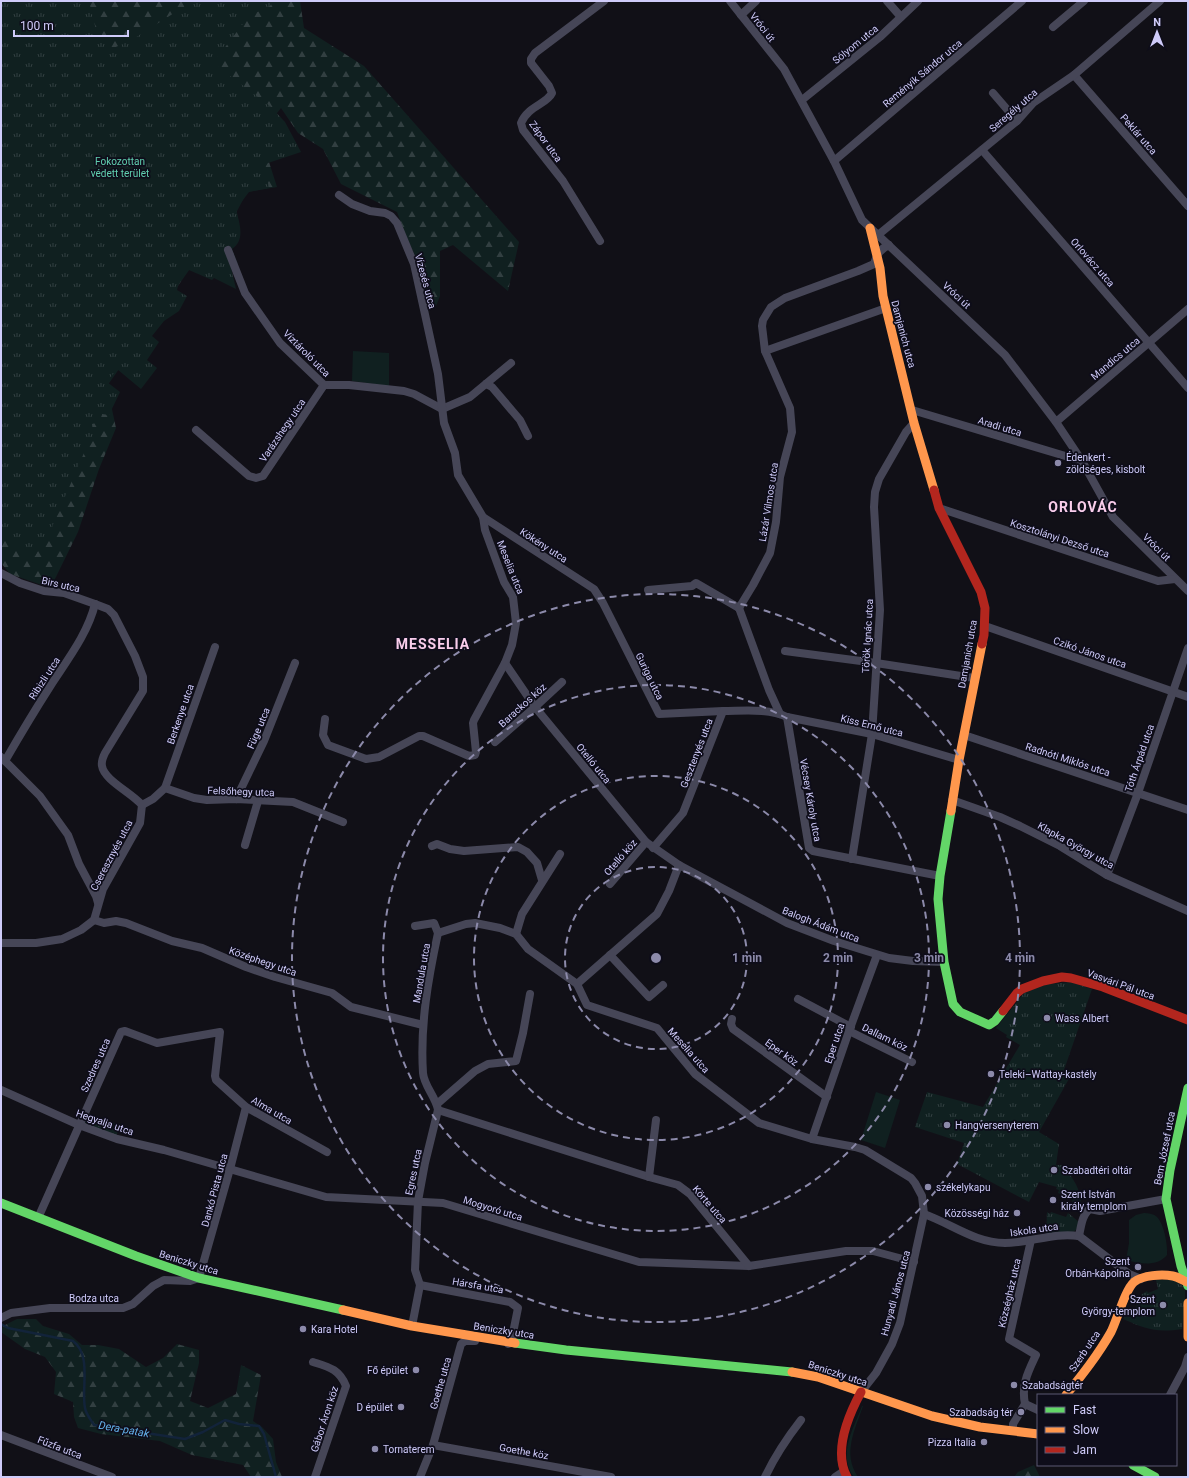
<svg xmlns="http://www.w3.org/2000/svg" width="1189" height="1478" font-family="Roboto,sans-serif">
	<defs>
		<pattern id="forest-firs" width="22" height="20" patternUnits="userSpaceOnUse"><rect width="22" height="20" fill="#102020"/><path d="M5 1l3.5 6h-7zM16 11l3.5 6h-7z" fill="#323f41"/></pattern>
		<pattern id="park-tufts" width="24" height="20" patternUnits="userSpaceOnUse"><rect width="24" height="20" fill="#102020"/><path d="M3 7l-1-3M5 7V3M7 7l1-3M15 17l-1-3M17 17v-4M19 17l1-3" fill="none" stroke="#323f41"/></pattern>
	</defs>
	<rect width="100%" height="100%" fill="#111017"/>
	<g fill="#102020">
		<path d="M353,351L389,353V386L352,381Z"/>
		<path d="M876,1092L900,1100L885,1148L861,1140Z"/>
		<path d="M1144,1213C1149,1213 1154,1214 1157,1217C1164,1224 1168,1245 1167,1255C1157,1267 1140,1264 1126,1260L1129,1243V1220L1136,1215Z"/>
		<path d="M862,1406H863C855,1430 842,1453 858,1477H854C837,1454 854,1428 862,1406Z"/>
	</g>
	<g fill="url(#forest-firs)">
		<path d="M1,1H300L304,28L364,66L519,242L508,291L453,245L440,251V296L436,306H428L416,258L404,231L397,212L341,184L323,149L298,133L281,108L251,146L269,162L277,187L247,192L236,213L192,266L107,386L116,428L99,469L78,532L52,585H42L10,574L1,563Z"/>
		<path d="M17,1319H36L43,1326L69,1334L82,1345H98L119,1349L146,1367L163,1358L177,1344L199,1350V1363L190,1401L208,1408L236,1394L241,1365L261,1375L253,1421L262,1427L273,1439L276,1462L282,1477H251L243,1465L192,1455L160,1441L101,1434L78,1428L74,1417L73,1402L54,1394L56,1372L45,1357L25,1349L1,1332L3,1326Z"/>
		<path d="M1034,1465L1040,1477H1014L1018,1472Z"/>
	</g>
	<g fill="url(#park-tufts)">
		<path d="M1,1H89L97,34L111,49L130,41L193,1H273L270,6L249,16L213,63L270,106L285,122L301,152L265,164L269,188L249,192L236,209C239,222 246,240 232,249L238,264L229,259L236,289L214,278L212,280L182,267L177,290L187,296L179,311L164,321L152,336L159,342L147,360L157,368L141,389L117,369L107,382L120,392L109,415L102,414L100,422L92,424C93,434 96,442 87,446L52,527L35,556L1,530Z"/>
		<path d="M1071,982L1092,989L1063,1073L1070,1077L1039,1132L1059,1144L1056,1165H1061L1063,1166C1074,1179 1082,1191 1081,1208L1073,1207L1072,1203L1073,1198L1058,1193L1059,1190L1056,1189L1057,1187L1039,1182L1029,1202L957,1164L964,1143L915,1127L927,1092L983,1107L1020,1045L1006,1037L1007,1035L996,1028L1024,993L1038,985Z"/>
		<path d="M87,1113L120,1125L116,1137L82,1124Z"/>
		<path d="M1047,1212L1050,1214L1051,1212L1066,1217L1068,1213L1079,1222L1076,1230L1073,1232L1046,1234Z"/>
		<path d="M1156,1280H1174L1185,1287V1301L1182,1329C1156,1333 1146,1329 1123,1319L1128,1311L1134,1313L1142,1294L1147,1291L1148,1293L1158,1289Z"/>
	</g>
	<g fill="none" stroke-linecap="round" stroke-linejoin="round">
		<path stroke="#12233a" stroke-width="2.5" d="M1,1324L8,1328L73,1341C92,1355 81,1389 85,1408C86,1414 91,1420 94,1425L185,1439L203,1432L225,1420L239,1424L259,1426L264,1434L276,1477"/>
		<g stroke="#464657" stroke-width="8">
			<path d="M730,1L784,69L834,161L862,220L1005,355L1056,422L1082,461L1113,517L1188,591"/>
			<path d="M887,1L901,17"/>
			<path d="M741,15L756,1"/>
			<path d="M1053,27L1084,1"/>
			<path d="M1074,75L1188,206"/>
			<path d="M993,93L1017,121"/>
			<path d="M802,100L880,37L918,1"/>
			<path d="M982,150L1188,388"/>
			<path d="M834,161L1022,1"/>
			<path d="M878,235L1017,121L1033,103L1074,75L1160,1"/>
			<path d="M600,241L563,181L523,130L521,123C528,106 547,104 552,93L549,86L531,63V59L535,53L604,1"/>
			<path d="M228,250L245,293L280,343L324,385H349L404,391L414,394L442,409"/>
			<path d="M765,351L886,308"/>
			<path d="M486,384L492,387L520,420L528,436"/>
			<path d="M442,409L470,397L511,363"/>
			<path d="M912,410L1082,461"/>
			<path d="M1056,422L1188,309"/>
			<path d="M196,430L249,476L256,478L263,476L324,385"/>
			<path d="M939,508L1158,581L1175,579"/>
			<path d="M483,517L594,589L603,603L659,714L723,711"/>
			<path d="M1,573L20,583L44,591L64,593L95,604L108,609L114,615L135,656L143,677V691L105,753C103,757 101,761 102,766C104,780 132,793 142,805L140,823L103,889L94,920L81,930L62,939L36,943H1"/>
			<path d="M648,590L692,586L696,583L739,608"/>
			<path d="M739,608L753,585L770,553L776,522L780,477L792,432L790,408L765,351L762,326L763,320L771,307L785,298L858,271L874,264C877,254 880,249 889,245"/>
			<path d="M739,608L769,690L780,714"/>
			<path d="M985,626L1188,697"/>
			<path d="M785,651L876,663L974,678"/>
			<path d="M505,663L535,707L646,842L679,865L787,923L834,941L889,958L913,961L944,962"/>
			<path d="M787,717L809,848L813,851L940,876"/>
			<path d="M325,719L323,735L328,745L366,759L379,757L419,736H423L469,756L475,755L476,752L473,723L474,720L505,663L512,645L516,623L513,597L504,582L485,530L483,517L458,475L455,453L444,423L438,374L414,264L397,223L391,216L385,213L370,211L352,204L339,195"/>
			<path d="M964,735L1188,810"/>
			<path d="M495,742L535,707L562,682"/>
			<path d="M1,757L40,796L68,835L79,864L96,896L98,903"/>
			<path d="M5,761C20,735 35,710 51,685C68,659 88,633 95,604"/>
			<path d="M165,788L215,647"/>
			<path d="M236,799L264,741L295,663"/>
			<path d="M952,800L1000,817L1020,826L1060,846L1107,875L1188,911"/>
			<path d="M142,805L153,799L165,788L194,798L207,800L236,799L293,802L343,822"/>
			<path d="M245,845L258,801"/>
			<path d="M432,846L437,844L450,849L464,851L518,847L527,852L537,863L542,880"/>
			<path d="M653,848L683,813L723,711C743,711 768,708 787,717L872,734L959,760"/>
			<path d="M852,859L872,734L880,610L874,507L875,492L879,479L906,432L914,423"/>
			<path d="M1107,875L1138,793L1188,648"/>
			<path d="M610,884L646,842"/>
			<path d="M94,920L104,923L116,921L126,923L172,941L202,948L246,967L275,977L332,993L351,1007L423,1025"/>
			<path d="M415,926L434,923L438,933"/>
			<path d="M438,933L466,924L475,923L500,928L516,934L528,949L577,984L587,1005L657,1028L695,1074L759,1123L812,1139L855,1147L865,1150L911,1178L915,1183L922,1196L924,1214L900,1323L892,1344L876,1373L861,1392"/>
			<path d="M516,934L522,914L560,854"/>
			<path d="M610,955L649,997L663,985"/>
			<path d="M577,984L657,914L669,891L679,865"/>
			<path d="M798,999L851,1027"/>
			<path d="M732,1019L731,1024L733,1029L827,1097"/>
			<path d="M849,1031L912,1062"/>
			<path d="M1,1090L79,1125L117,1139L164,1150L326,1197L443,1203L639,1262L749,1266L846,1251H873L914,1262"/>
			<path d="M437,1104L475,1071L488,1064L516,1061L523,1033L530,994"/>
			<path d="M438,1110L649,1177L678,1185L690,1194L749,1266"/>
			<path d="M812,1139L849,1031L877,955"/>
			<path d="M649,1177L656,1120"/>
			<path d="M924,1214C952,1224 975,1243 1005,1243C1030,1243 1054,1232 1079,1236"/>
			<path d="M38,1218L121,1032L125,1031L157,1043L220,1032L215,1076L216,1080L246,1107L327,1152"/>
			<path d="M1079,1236C1081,1227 1082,1214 1090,1209L1100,1211L1166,1199"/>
			<path d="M1079,1236L1129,1274L1141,1279"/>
			<path d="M420,1285L510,1302L518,1308L511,1343L508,1344"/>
			<path d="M1,1318L11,1313L50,1308H123L133,1304L153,1286L164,1280L190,1281L199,1278L230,1169L246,1107"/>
			<path d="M412,1326L420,1285L415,1270L418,1201L425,1163L438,1110C436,1097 424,1086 423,1073C420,1025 428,979 438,933"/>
			<path d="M313,1362C329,1367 339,1369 346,1386L315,1477"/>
			<path d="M1170,1395L1185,1367L1188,1357"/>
			<path d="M1025,1404C1021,1385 1028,1372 1036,1355L1009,1339L1031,1240"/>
			<path d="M1013,1430V1424L1025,1404L1038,1410"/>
			<path d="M1,1435L112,1477"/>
			<path d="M433,1445L611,1477"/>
			<path d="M420,1477L433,1445L461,1344L465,1341H475"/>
			<path d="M765,1477C775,1456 787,1438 801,1420"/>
			<path d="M835,1477L844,1471"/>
		</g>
		<g stroke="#63d668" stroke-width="9">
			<path d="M951,811L940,876L938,899L944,962L953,1004L960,1012L989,1025L995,1021L1003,1011"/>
			<path d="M1188,1088L1170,1170L1166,1199L1181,1266L1188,1286"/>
			<path d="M1,1203L136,1256L199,1278L343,1310"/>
			<path d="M515,1343L566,1350L792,1372"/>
			<path d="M1133,1465L1155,1477"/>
		</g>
		<g stroke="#ff974d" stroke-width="9">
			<path d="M870,228L880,268L883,296L914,423L934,490"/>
			<path d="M951,811L959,760L982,644"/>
			<path d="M1188,1303V1337"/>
			<path d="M343,1310L412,1326L515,1343"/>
			<path d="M792,1372L818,1377L932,1416L980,1427L1038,1434"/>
			<path d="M1066,1395C1082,1375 1098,1355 1111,1332C1117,1320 1125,1290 1134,1282C1143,1275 1162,1274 1173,1276C1178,1277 1182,1280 1187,1282"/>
		</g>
		<g stroke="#b3261e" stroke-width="9">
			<path d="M934,490L939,508L981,592L985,608L984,635L982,644"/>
			<path d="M1003,1011L1017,993L1022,989L1043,981L1062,977L1071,978L1103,987L1188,1020"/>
			<path d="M847,1477C833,1451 848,1416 861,1392"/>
		</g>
	</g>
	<g fill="none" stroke="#8c8aaa" stroke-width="2" stroke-dasharray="7 5">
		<circle cx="656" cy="958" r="91"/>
		<circle cx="656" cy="958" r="182"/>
		<circle cx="656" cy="958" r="273"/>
		<circle cx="656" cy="958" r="364"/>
	</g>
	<g fill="#8c8aaa" stroke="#0e0d1a" stroke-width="1.5">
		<circle cx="1058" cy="463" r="4"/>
		<circle cx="1047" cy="1018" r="4"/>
		<circle cx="991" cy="1074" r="4"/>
		<circle cx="947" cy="1125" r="4"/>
		<circle cx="1054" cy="1170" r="4"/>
		<circle cx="928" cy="1187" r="4"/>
		<circle cx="1053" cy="1200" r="4"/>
		<circle cx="1017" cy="1213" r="4"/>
		<circle cx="1138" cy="1267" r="4"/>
		<circle cx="1163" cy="1305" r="4"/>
		<circle cx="303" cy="1329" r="4"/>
		<circle cx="416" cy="1370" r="4"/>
		<circle cx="1014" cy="1385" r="4"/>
		<circle cx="401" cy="1407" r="4"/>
		<circle cx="1021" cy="1412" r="4"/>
		<circle cx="984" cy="1442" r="4"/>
		<circle cx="375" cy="1449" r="4"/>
	</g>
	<g text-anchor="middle" stroke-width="3.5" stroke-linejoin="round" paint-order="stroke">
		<g font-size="10" fill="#cfcbf9" stroke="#0e0d1a">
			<text transform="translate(763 27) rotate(52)" y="4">Vróci út</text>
			<text transform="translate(855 44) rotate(-39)" y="4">Sólyom utca</text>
			<text transform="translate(922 73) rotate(-40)" y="4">Reményik Sándor utca</text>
			<text transform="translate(1013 110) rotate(-41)" y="4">Seregély utca</text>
			<text transform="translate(1139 134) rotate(49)" y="4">Peklár utca</text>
			<text transform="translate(546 141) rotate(54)" y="4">Zápor utca</text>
			<text transform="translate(1093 262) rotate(49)" y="4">Orlovácz utca</text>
			<text transform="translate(426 281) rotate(75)" y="4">Vízesés utca</text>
			<text transform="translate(957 295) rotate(43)" y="4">Vróci út</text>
			<text transform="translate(904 334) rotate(75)" y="4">Damjanich utca</text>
			<text transform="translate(307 353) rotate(45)" y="4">Víztároló utca</text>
			<text transform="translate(1115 358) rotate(-40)" y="4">Mandics utca</text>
			<text transform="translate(1000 426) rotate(17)" y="4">Aradi utca</text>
			<text transform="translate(282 430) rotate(-56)" y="4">Varázshegy utca</text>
			<text transform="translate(768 502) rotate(-81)" y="4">Lázár Vilmos utca</text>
			<text transform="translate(1060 538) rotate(18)" y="4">Kosztolányi Dezső utca</text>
			<text transform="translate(544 545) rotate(33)" y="4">Kökény utca</text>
			<text transform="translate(1157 547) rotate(45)" y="4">Vróci út</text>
			<text transform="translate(511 567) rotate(68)" y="4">Meselia utca</text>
			<text transform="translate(61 584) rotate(13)" y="4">Birs utca</text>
			<text transform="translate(867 636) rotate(-87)" y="4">Török Ignác utca</text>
			<text transform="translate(1090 652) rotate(19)" y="4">Czikó János utca</text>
			<text transform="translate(967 654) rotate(-80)" y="4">Damjanich utca</text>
			<text transform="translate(650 676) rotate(64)" y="4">Guriga utca</text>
			<text transform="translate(44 678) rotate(-57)" y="4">Ribizli utca</text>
			<text transform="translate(522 705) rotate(-42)" y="4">Barackos köz</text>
			<text transform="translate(180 714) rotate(-71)" y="4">Berkenye utca</text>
			<text transform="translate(872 725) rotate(14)" y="4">Kiss Ernő utca</text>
			<text transform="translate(258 728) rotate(-67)" y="4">Füge utca</text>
			<text transform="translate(696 753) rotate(-69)" y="4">Gesztenyés utca</text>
			<text transform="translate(1139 758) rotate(-71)" y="4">Tóth Árpád utca</text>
			<text transform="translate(1068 759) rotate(18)" y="4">Radnóti Miklós utca</text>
			<text transform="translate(594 763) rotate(51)" y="4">Otelló utca</text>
			<text transform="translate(241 791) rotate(2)" y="4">Felsőhegy utca</text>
			<text transform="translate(811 800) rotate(80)" y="4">Vécsey Károly utca</text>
			<text transform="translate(1076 845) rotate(29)" y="4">Klapka György utca</text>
			<text transform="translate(111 855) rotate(-62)" y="4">Cseresznyés utca</text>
			<text transform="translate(620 857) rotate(-49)" y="4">Otelló köz</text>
			<text transform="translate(821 924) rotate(21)" y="4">Balogh Ádám utca</text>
			<text transform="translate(263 961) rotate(19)" y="4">Középhegy utca</text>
			<text transform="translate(421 973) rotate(-80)" y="4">Mandula utca</text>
			<text transform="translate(1121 984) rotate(20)" y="4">Vasvári Pál utca</text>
			<text transform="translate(885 1037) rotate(26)" y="4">Dallam köz</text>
			<text transform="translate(834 1043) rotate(-71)" y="4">Eper utca</text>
			<text transform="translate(689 1050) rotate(48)" y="4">Meselia utca</text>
			<text transform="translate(782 1052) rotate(36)" y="4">Eper köz</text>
			<text transform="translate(95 1065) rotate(-66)" y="4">Szedres utca</text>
			<text transform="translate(272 1110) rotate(30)" y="4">Alma utca</text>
			<text transform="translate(105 1122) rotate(19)" y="4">Hegyalja utca</text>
			<text transform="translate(1164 1148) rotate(-79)" y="4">Bem József utca</text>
			<text transform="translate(413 1172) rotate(-78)" y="4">Egres utca</text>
			<text transform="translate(214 1190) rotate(-75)" y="4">Dankó Pista utca</text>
			<text transform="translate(710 1204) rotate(49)" y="4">Körte utca</text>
			<text transform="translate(493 1208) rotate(17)" y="4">Mogyoró utca</text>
			<text transform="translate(1034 1229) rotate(-8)" y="4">Iskola utca</text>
			<text transform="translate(189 1262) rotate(17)" y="4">Beniczky utca</text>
			<text transform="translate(478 1285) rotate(10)" y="4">Hársfa utca</text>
			<text transform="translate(895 1293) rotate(-75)" y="4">Hunyadi János utca</text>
			<text transform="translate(1009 1293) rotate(-77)" y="4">Községház utca</text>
			<text x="94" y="1302">Bodza utca</text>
			<text transform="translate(504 1330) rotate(9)" y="4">Beniczky utca</text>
			<text transform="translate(1084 1351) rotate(-56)" y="4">Szerb utca</text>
			<text transform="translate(838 1373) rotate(18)" y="4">Beniczky utca</text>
			<text transform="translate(440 1383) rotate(-74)" y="4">Goethe utca</text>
			<text transform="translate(324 1419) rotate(-72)" y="4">Gábor Áron köz</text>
			<text transform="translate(60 1447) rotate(21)" y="4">Fűzfa utca</text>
			<text transform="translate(524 1451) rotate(10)" y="4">Goethe köz</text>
		</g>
		<g font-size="10" fill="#61cfb0" stroke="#0e0d1a">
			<text x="120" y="165">Fokozottan<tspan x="120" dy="12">védett terület</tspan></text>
		</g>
		<g font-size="10" fill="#cfcbf9" stroke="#0e0d1a" text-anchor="start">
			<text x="1066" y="461">Édenkert -<tspan x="1066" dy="12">zöldséges, kisbolt</tspan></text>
			<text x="1055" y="1022">Wass Albert</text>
			<text x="999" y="1078">Teleki–Wattay-kastély</text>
			<text x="955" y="1129">Hangversenyterem</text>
			<text x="1062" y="1174">Szabadtéri oltár</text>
			<text x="936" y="1191">székelykapu</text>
			<text x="1061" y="1198">Szent István<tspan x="1061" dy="12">király templom</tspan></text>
			<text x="1009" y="1217" text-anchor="end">Közösségi ház</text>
			<text x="1130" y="1265" text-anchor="end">Szent<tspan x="1130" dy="12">Orbán-kápolna</tspan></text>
			<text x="1155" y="1303" text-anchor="end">Szent<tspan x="1155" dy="12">György-templom</tspan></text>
			<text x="311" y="1333">Kara Hotel</text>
			<text x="408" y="1374" text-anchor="end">Fő épület</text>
			<text x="1022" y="1389">Szabadságtér</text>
			<text x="393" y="1411" text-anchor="end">D épület</text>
			<text x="1013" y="1416" text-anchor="end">Szabadság tér</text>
			<text x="976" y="1446" text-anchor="end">Pizza Italia</text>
			<text x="383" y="1453">Tornaterem</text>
		</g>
		<g font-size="11" font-style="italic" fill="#65b3ed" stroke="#0e0d1a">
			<text transform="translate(124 1429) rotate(10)" y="4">Dera-patak</text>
		</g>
		<g font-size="14" font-weight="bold" letter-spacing="1" fill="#f9cdeb" stroke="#0e0d1a">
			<text x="1083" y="512">ORLOVÁC</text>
			<text x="433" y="649">MESSELIA</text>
		</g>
	</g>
	<circle cx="656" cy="958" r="6" fill="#8c8aaa" stroke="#0e0d1a" stroke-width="2"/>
	<g font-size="12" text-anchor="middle" font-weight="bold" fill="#8c8aaa" stroke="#0e0d1a" stroke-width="3.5" stroke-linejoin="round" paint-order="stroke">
		<text x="747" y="962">1 min</text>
		<text x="838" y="962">2 min</text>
		<text x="929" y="962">3 min</text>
		<text x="1020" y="962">4 min</text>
	</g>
	<rect width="1189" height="1478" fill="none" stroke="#cfcbf9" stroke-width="4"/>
	<rect x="1037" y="1394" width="140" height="72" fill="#0e0d1a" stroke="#5b5973"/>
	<rect x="1045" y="1407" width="20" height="6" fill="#63d668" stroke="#5b5973"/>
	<text x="1073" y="1414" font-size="12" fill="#cfcbf9">Fast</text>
	<rect x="1045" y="1427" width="20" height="6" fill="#ff974d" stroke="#5b5973"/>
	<text x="1073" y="1434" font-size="12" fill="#cfcbf9">Slow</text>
	<rect x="1045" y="1447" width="20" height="6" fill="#b3261e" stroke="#5b5973"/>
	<text x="1073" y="1454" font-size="12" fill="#cfcbf9">Jam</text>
	<g transform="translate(1157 32)" stroke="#0e0d1a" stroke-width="3" paint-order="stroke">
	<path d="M0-3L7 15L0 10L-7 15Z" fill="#cfcbf9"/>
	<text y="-6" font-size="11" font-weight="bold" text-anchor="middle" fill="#cfcbf9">N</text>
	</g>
	<path d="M14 30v6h114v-6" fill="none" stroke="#cfcbf9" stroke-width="2"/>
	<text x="20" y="30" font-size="12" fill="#cfcbf9" stroke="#0e0d1a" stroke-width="3" paint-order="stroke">100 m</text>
</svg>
